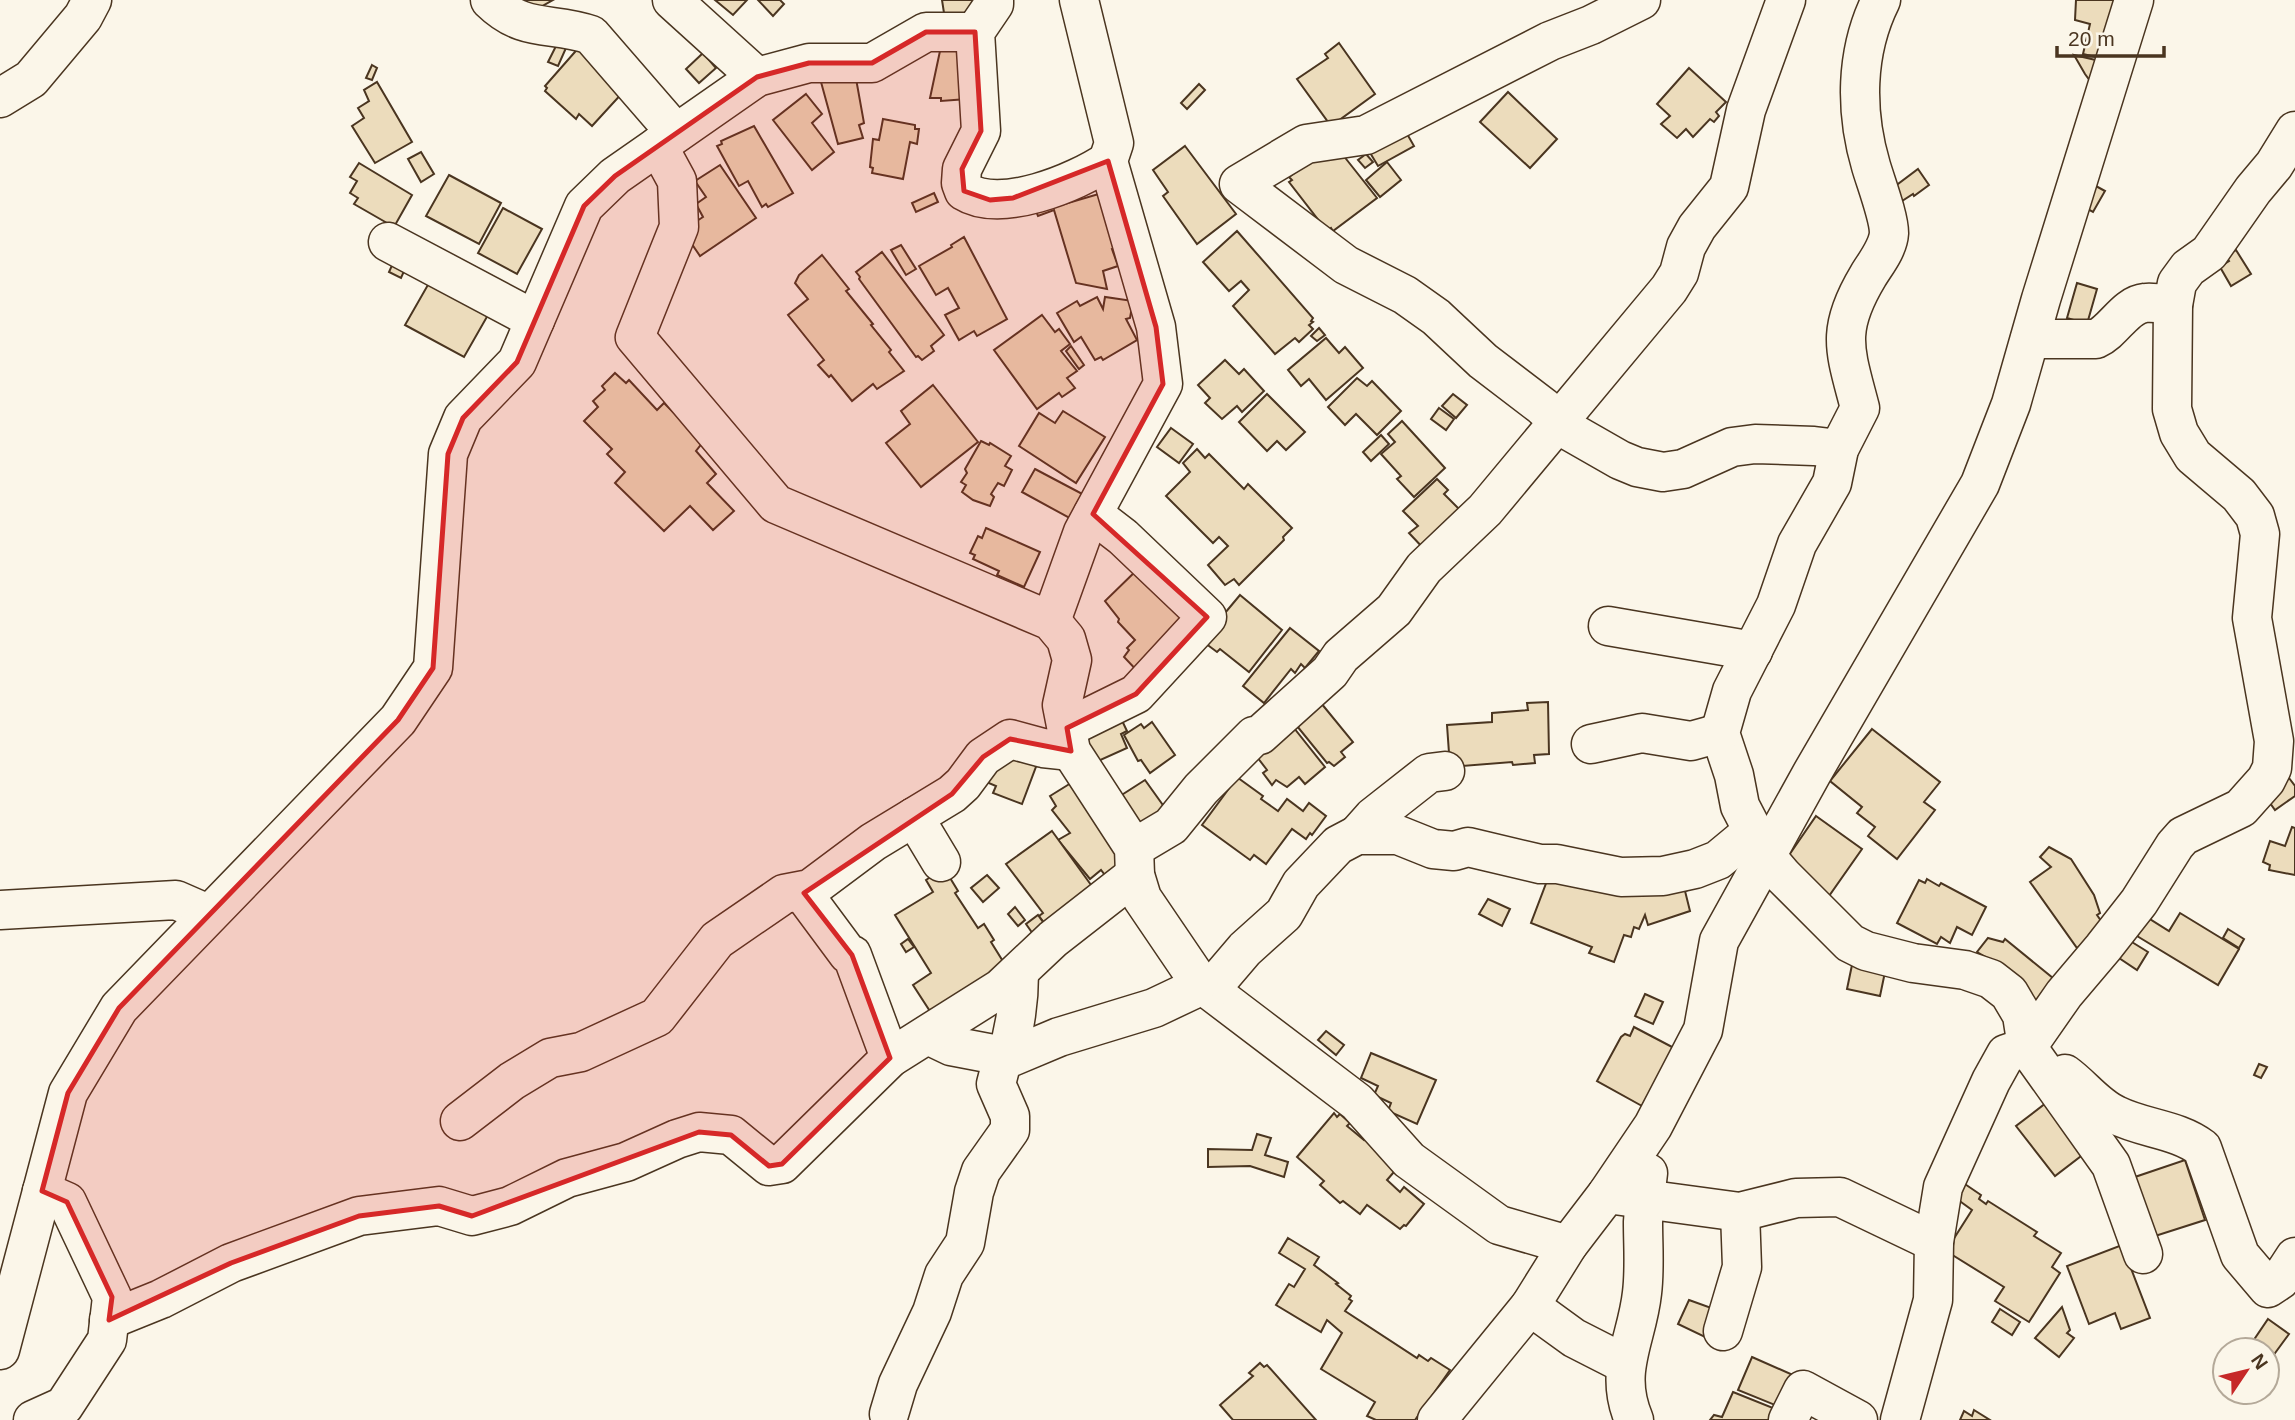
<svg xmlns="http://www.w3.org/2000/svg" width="2295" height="1420" font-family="Arial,sans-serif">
	<rect width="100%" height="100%" fill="#fbf6e9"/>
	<g fill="#ecdcbc" stroke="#4a3520" stroke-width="2">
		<path d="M522,0H553L530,13Z"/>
		<path d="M715,0H747L733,15Z"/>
		<path d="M758,0H780L784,4L773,16Z"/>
		<path d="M942,0H974L965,13H944Z"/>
		<path d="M2076,0H2116L2100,58L2083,54L2090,24L2075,20Z"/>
		<path d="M1339,43L1375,94L1331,126L1297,79L1328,58L1325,54Z"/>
		<path d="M557,44L566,48L558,66L548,62Z"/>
		<path d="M581,45L625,90L592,126L579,114L576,119L545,91L547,88L545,86Z"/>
		<path d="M964,50L967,99L941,101V98H930L940,51Z"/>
		<path d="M703,53L716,68L699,83L686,69Z"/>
		<path d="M2074,55L2100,61L2093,85L2085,74Z"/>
		<path d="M372,65L377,68L372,80L366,78Z"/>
		<path d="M1689,68L1726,102L1716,112L1719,116L1714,122L1710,119L1693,137L1686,129L1677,138L1661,124L1670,116L1657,104Z"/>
		<path d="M855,73L864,123L859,125L863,138L838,144L821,82Z"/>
		<path d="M377,82L412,142L375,163L352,126L364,118L358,108L369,101L364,90Z"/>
		<path d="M1199,84L1205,90L1187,109L1181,103Z"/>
		<path d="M1508,92L1557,139L1530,168L1480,122Z"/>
		<path d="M806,94L822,114L812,123L834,152L812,170L773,120Z"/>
		<path d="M883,119L915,125V129H919L917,144L910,142L903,179L872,173L873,168L870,167L873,139L879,140Z"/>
		<path d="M1402,125L1414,146L1378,166L1366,146Z"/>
		<path d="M754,126L793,193L768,207L766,204L762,207L748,181L739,186L717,146L722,144L721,141Z"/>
		<path d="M1185,146L1236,214L1197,244L1163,196L1168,192L1153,170Z"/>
		<path d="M1339,150L1377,198L1333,231L1331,228L1327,231L1289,182L1292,180L1289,177L1325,151Z"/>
		<path d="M421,152L434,174L421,182L408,159Z"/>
		<path d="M1366,154L1373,162L1365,168L1358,160Z"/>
		<path d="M1387,162L1401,180L1380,197L1366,180Z"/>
		<path d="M359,163L412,195L394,227L354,204L358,198L350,193L357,181L350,177Z"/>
		<path d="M720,165L756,218L700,256L685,234L686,228L703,217L696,204L706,197L695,181Z"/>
		<path d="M1918,169L1929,185L1914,196L1913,194L1899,203L1890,190Z"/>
		<path d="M449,175L501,203L479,244L426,216Z"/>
		<path d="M2094,185L2105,191L2093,212L2082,206Z"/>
		<path d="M934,193L938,202L916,212L912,203Z"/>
		<path d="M1102,193L1118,248L1112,249L1118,266L1103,271L1107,289L1076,283L1054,210L1038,216L1031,199L1058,206Z"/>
		<path d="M503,208L542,229L517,274L478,253Z"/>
		<path d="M1237,231L1313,318L1311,321L1313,322L1309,325L1313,329L1299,342L1295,338L1275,354L1233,306L1249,290L1241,281L1229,291L1203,262Z"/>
		<path d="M964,237L1007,319L977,336L974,331L959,340L945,315L959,308L948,288L936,295L919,266L952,247L951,245Z"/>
		<path d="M901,245L916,269L906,275L891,250Z"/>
		<path d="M2236,250L2251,274L2231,286L2220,267L2229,261L2225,256Z"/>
		<path d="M882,252L944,335L931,346L934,351L922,360L918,356L916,357L859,279L860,277L856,272Z"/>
		<path d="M822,255L849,289L846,291L873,324L871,325L891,350L889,352L904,371L877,389L873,384L852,401L831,375L829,377L818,365L824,360L788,315L808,299L795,283L799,275Z"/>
		<path d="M393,263L405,269L401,278L389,272Z"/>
		<path d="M429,283L488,315L464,357L405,325Z"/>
		<path d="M2077,283L2097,289L2087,324L2067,318Z"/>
		<path d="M1097,297L1103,309L1105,297L1133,301L1130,318L1126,319L1137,340L1103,360L1101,357L1095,360L1081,337L1074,342L1057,313L1077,301L1080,306Z"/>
		<path d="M1042,315L1055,332L1059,329L1070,344L1061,351L1077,371L1067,378L1075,388L1062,397L1059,393L1037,409L994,350Z"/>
		<path d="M1319,328L1325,335L1317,341L1311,336Z"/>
		<path d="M1326,338L1339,353L1345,347L1363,368L1326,400L1309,379L1301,386L1288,370Z"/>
		<path d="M1071,346L1084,365L1079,369L1066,351Z"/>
		<path d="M1225,360L1239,374L1244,369L1264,391L1242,412L1237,406L1222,419L1205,403L1210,398L1198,385Z"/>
		<path d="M615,373L626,383L629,380L657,410L664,403L703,442L696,451L716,474L707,483L734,511L713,530L690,506L664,531L615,483L625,472L607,454L612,449L584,421L598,407L593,401L605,390L602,386Z"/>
		<path d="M1357,378L1367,386L1372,381L1401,411L1377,435L1356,414L1345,425L1328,407Z"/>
		<path d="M933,385L978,442L921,487L886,443L910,424L901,411Z"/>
		<path d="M1267,394L1305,432L1286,450L1277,441L1267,451L1239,422Z"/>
		<path d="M1453,394L1467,405L1456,418L1442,406Z"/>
		<path d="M1439,408L1454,419L1446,430L1431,419Z"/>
		<path d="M1063,411L1105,437L1076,483L1019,446L1039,413L1055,423Z"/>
		<path d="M1402,421L1445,468L1414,497L1397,479L1401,476L1381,454L1395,442L1388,434Z"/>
		<path d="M1171,428L1193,444L1179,463L1157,447Z"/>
		<path d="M1381,435L1389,444L1371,461L1363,452Z"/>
		<path d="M981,441L989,445L990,443L1011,456L1005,466L1012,470L1004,486L998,483L991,494L994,497L990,506L973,500L962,492L966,485L961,482L967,473L965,469Z"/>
		<path d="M1197,449L1205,458L1209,454L1244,489L1248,484L1292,528L1283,537L1284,540L1239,585L1234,579L1225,585L1208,565L1228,546L1219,537L1213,543L1166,496L1190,472L1183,463Z"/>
		<path d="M1035,469L1088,497L1075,521L1022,492Z"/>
		<path d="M1437,479L1448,490L1444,494L1464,514L1426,551L1409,533L1418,526L1403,511Z"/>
		<path d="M986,528L1040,552L1024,587L997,575L999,571L973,559L975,555L970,553L978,536L982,538Z"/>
		<path d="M1141,566L1197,621L1142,676L1124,657L1129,650L1127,648L1135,640L1118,622L1119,619L1105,601Z"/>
		<path d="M1240,595L1282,630L1249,672L1220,649L1217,652L1197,637L1225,613Z"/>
		<path d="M1290,628L1319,651L1305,668L1301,664L1295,673L1291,669L1264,703L1243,686Z"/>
		<path d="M1548,702L1549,754L1534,755L1535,763L1513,765L1512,762L1450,767L1447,725L1492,722V713L1528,710L1527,703Z"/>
		<path d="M1321,703L1353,742L1341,752L1345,757L1334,766L1329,762L1327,763L1297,726Z"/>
		<path d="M1117,710L1127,731L1121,734L1127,748L1096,762L1082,732Z"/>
		<path d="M1152,722L1175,755L1150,773L1141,760L1138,761L1124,735L1141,724L1144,728Z"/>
		<path d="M1290,723L1325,767L1305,784L1299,777L1287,787L1276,780L1272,785L1263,773L1267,770L1254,753Z"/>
		<path d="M1872,729L1940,782L1924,802L1935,810L1897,859L1868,836L1875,827L1857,813L1862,807L1830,781Z"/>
		<path d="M1008,753L1037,764L1022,804L993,793L996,786L977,778Z"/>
		<path d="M1234,775L1263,796L1261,799L1278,811L1287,799L1303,811L1309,803L1326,816L1312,835L1310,833L1306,839L1292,829L1266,864L1254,855L1250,860L1202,825L1230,787Z"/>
		<path d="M2289,778L2295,786V796L2275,810L2265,796Z"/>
		<path d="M1145,780L1165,808L1137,827L1117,798Z"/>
		<path d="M1071,783L1124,855L1108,879L1101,870L1090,879L1058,840L1070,833L1052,810L1056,806L1050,796Z"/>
		<path d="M1816,816L1862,849L1829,896L1785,861Z"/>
		<path d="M2292,827L2295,828V875L2269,870L2270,865L2263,862L2270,841L2285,846Z"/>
		<path d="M1052,831L1099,896L1051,932L1039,916L1043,913L1006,864Z"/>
		<path d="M2049,847L2071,859L2094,895L2100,913L2097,915L2106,928L2077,948L2030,882L2051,867L2040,857Z"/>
		<path d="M944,868L958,891L955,893L978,928L984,924L994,940L991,942L1009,971L935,1019L913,985L931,973L895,915L933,892L926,880Z"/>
		<path d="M1550,873L1709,883L1685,891L1690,911L1648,925L1645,915L1639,929L1634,927L1631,937L1624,935L1614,962L1589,953L1592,947L1531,923Z"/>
		<path d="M987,875L999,888L983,902L971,888Z"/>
		<path d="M1927,879L1939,886L1941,883L1986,907L1972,935L1957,927L1950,943L1941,937L1937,944L1897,923L1919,880L1925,883Z"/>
		<path d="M1488,899L1510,909L1502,926L1479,914Z"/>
		<path d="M1015,907L1025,920L1018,926L1008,914Z"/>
		<path d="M2180,913L2239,949L2218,985L2137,936L2148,918L2169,931Z"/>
		<path d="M1038,915L1050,932L1038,941L1026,924Z"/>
		<path d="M2228,929L2244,939L2239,948L2223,938Z"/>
		<path d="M1988,938L2003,942L2005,939L2059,983L2042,1005L1986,962L1989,959L1977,952Z"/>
		<path d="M908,939L914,947L906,952L901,944Z"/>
		<path d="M2127,939L2148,952L2137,970L2116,956Z"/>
		<path d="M1852,965L1885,972L1880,996L1847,989Z"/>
		<path d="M1645,994L1663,1002L1653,1024L1635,1016Z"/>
		<path d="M1634,1027L1674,1048L1642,1106L1597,1081L1621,1037L1625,1034L1630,1036Z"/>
		<path d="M1326,1031L1344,1045L1336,1055L1318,1040Z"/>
		<path d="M1371,1053L1436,1080L1417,1124L1388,1111L1391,1103L1374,1095L1378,1086L1361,1078Z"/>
		<path d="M2259,1064L2267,1067L2261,1078L2254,1075Z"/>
		<path d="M2046,1103L2085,1153L2055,1176L2016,1126Z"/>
		<path d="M1334,1113L1337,1117L1340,1114L1350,1123L1347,1126L1364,1140L1368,1134L1400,1165L1387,1180L1400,1192L1404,1187L1424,1204L1406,1226L1404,1225L1400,1229L1367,1205L1360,1214L1343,1201L1340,1203L1320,1185L1324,1181L1297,1157Z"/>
		<path d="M1257,1134L1271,1138L1265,1155L1288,1162L1284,1177L1250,1166L1208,1167V1149L1252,1150Z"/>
		<path d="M2185,1160L2205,1220L2152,1237L2132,1178Z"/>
		<path d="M1959,1180L1981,1195L1979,1199L1986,1204L1988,1201L2037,1232L2034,1236L2061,1253L2052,1267L2060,1273L2029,1322L1995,1301L2004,1287L1946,1251L1972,1210L1950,1194Z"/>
		<path d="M1288,1238L1319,1257L1314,1265L1338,1283L1336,1284L1351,1296L1349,1299L1352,1301L1345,1311L1417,1358L1419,1355L1428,1361L1431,1358L1450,1370L1415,1420H1376L1367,1416L1375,1402L1321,1369L1342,1333L1327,1320L1321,1332L1276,1305L1289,1284L1294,1287L1305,1269L1279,1253Z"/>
		<path d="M2122,1245L2150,1318L2121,1329L2115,1313L2089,1324L2067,1266Z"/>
		<path d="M1689,1300L1717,1310L1705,1337L1678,1324Z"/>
		<path d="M2062,1307L2070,1330L2067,1333L2074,1338L2059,1357L2035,1338Z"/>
		<path d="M2000,1309L2020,1322L2012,1335L1992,1322Z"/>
		<path d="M2268,1319L2289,1334L2267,1364V1350H2247Z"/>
		<path d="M1752,1357L1793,1375L1780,1407L1738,1390Z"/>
		<path d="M1260,1363L1264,1367L1267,1365L1316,1420H1233L1220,1405L1253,1376L1249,1373Z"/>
		<path d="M1733,1392L1778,1410L1774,1420H1710L1714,1415L1722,1417Z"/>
		<path d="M1974,1410L1990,1420H1960L1964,1411L1972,1416Z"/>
	</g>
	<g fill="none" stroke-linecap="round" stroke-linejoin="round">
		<g stroke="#4a3520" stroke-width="41">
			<g id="minor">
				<path d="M490,0C525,34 551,21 591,35L676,133"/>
				<path d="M672,0L757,77"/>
				<path d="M994,0V4L975,32L981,131L962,169L961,183L964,191C1001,214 1075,183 1108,161"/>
				<path d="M1641,0L1591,25L1550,41L1366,135L1306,144L1239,184L1346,265L1405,295L1436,317L1483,361L1542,406L1571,432L1620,460L1637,467L1663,472L1683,469L1732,447L1755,444L1814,446L1839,449"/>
				<path d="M1881,0C1855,52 1855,112 1871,166C1876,183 1889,217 1889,233C1888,249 1875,264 1868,276C1835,331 1845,350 1860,408L1839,449L1832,483L1797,544L1776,605L1732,691L1720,733L1734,775L1740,806L1766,856L1783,876L1850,943L1866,951L1913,963L1965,970L1991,979L2009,993L2022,1015L2027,1047L2111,1165L2143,1254"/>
				<path d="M0,98L31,79L83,17L92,0"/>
				<path d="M658,146L677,181L679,227L635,337L776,504L1051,621L1066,639L1072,660L1062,705L1071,751L1134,848L1135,875L1142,898L1199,982L1357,1102L1409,1160L1499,1225L1568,1245"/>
				<path d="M388,242L535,320"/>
				<path d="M2030,339H2096C2114,331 2125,305 2145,303C2153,302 2164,304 2173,305"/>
				<path d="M1051,621L1083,532L1163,384L1156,327L1108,161L1114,143L1079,0"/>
				<path d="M1608,626L1753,651"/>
				<path d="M1067,728L1136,694L1207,617L1123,537L1093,514"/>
				<path d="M1591,744L1642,733L1691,741L1720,733"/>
				<path d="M914,817L941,862"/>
				<path d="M1357,835L1373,817L1429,773L1445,771"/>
				<path d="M1134,848L1171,826L1201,789L1254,736L1260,735L1330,672L1341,656L1394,610L1424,568L1485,510L1669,289L1679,273L1686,247L1697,227L1729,187L1746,110L1786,0"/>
				<path d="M802,892L848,954L852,955L890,1058"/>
				<path d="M0,910L176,900L208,914"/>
				<path d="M1210,990L1245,949L1284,914L1301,884L1338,845L1357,835H1398L1433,849L1454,851L1468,847L1540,864H1557L1621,877L1663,876L1695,869L1718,860L1753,831"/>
				<path d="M928,1035L951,1046L993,1054L1002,1061"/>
				<path d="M1006,1058C1015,1030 1019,1002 1019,973"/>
				<path d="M2065,1074C2083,1087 2096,1106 2116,1115C2144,1129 2177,1129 2202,1148L2240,1255L2268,1288L2280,1280L2295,1257"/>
				<path d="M460,1121L512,1081L550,1058L581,1052L657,1017L717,940L784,894L810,889L873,842L952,794L963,784L983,757L1010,739L1043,748L1071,751"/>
				<path d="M1607,1194L1740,1212L1796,1198L1840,1197L1934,1242"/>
				<path d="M1530,1306L1574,1338L1625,1364"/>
				<path d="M109,1320L161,1299L231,1263L359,1216L439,1206L472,1216L510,1206L567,1178L626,1162L677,1139L699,1132L731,1135L769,1166L782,1164L890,1058L1001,988L1053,939L1135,875"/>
				<path d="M1723,1331L1742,1267L1740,1212"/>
				<path d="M0,1350L68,1093L119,1008L398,720L433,668L448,454L463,418L517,362L584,206L615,176L757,77L809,63H872L926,32H975"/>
				<path d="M889,1414L898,1384L932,1312L944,1275L965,1243L974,1192L981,1171L1010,1130V1116L996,1084L1002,1061L1059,1037L1154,1008L1192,990L1199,982"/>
				<path d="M33,1420L64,1406L107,1340L112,1297L67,1202L42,1191"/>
				<path d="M1437,1420L1530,1306L1568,1245L1607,1194L1653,1126L1703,1030L1719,941L1812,773L1980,484L2011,404L2041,299L2134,0"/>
				<path d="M1634,1420C1613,1371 1637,1340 1642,1293C1645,1269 1643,1246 1643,1222C1644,1206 1646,1189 1648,1173"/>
				<path d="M1788,1420L1803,1390L1858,1420"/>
				<path d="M1900,1420L1933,1300L1934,1242L1943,1187L1991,1081L2006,1054L2027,1047L2064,994L2103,948L2139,902L2175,845L2183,836L2241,808L2266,780L2272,768L2274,741L2252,618L2260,534L2255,516L2239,495L2193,456L2179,433L2172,409L2173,305L2177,283L2188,268L2209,253L2253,190L2274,165L2295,131"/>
			</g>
		</g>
		<use href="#minor" stroke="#fbf6e9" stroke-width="38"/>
	</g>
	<path fill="#d62828" fill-opacity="0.2" stroke="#d62828" stroke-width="5" stroke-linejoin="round" d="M926,32H975L981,131L962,169L964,191L990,200L1013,198L1108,161L1156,327L1163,384L1093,514L1207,617L1136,694L1067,728L1071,751L1010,739L983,757L952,794L804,893L852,955L890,1058L782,1164L769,1166L731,1135L699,1132L472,1216L439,1206L359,1216L231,1263L109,1320L112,1297L67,1202L42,1191L68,1093L119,1008L398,720L433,668L448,454L463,418L517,362L584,206L615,176L757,77L809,63H872Z"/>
	<g transform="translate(2246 1371) rotate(55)"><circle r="33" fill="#fbf6e9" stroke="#b4a999" stroke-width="2"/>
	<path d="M0-5L12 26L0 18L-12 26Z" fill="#c62828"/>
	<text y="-10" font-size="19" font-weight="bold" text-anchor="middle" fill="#4a3520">N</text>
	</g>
	<path d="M2057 46v10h107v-10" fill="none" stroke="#4a3520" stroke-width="3.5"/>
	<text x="2068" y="46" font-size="21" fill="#4a3520" stroke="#fbf6e9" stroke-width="5" paint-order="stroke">20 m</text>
</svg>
